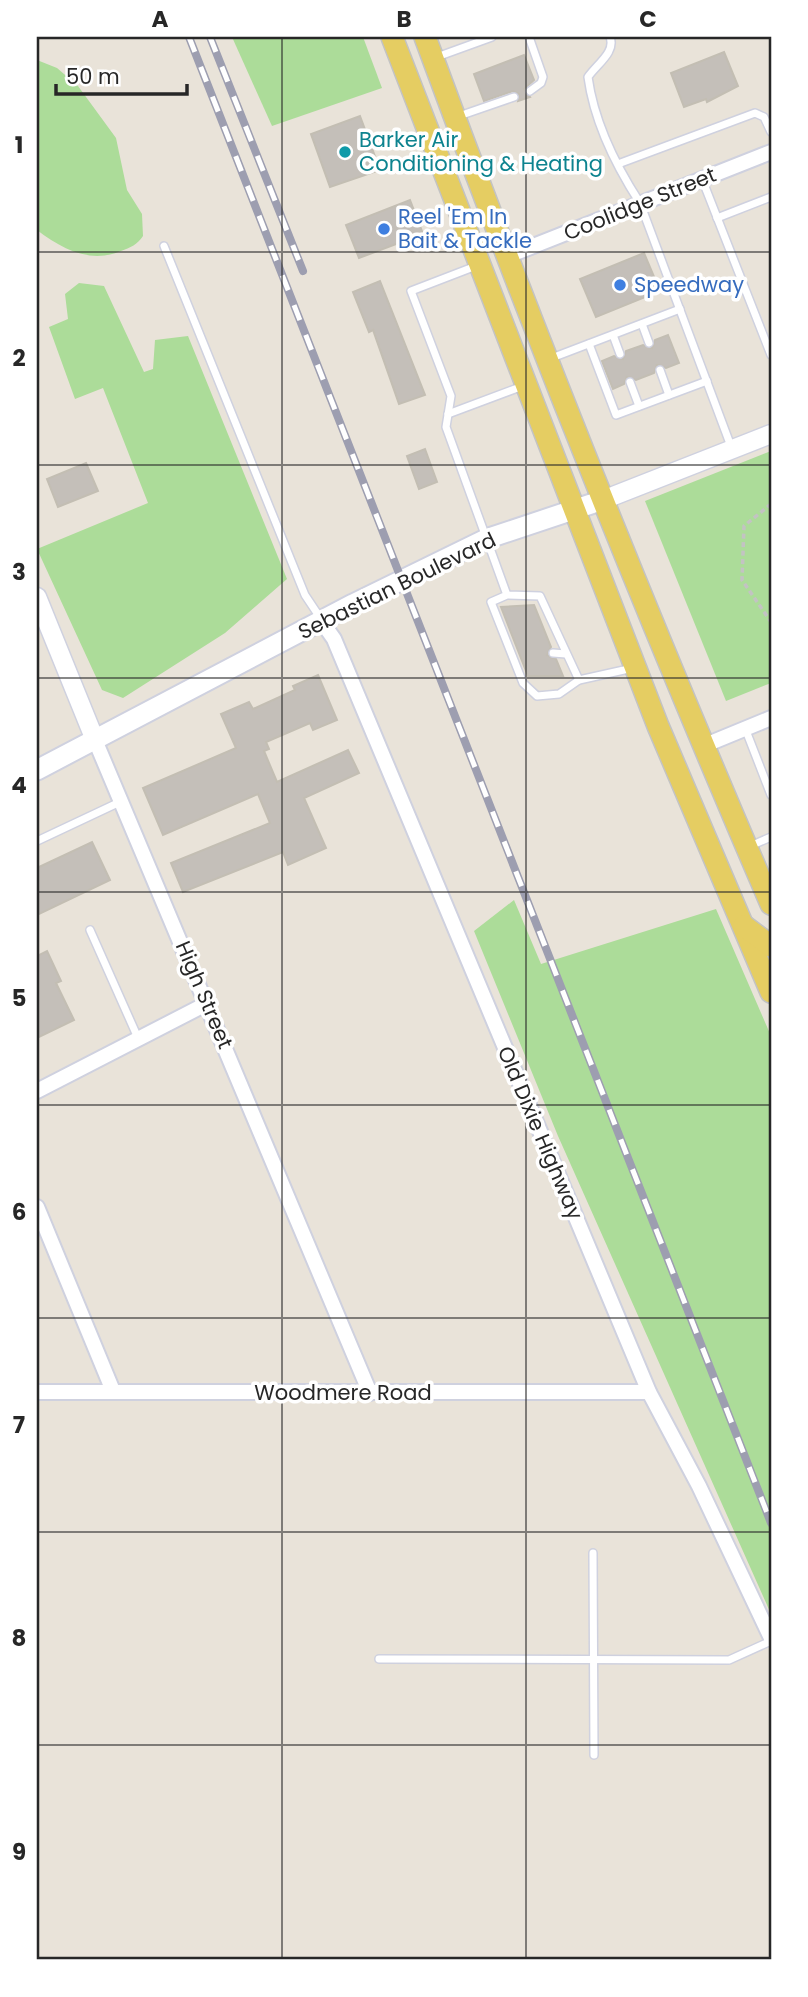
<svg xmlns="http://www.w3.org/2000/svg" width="808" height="1997" font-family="Poppins,sans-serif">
	<rect width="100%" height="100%" fill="#e9e3d9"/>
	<g fill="#acdc99">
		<path d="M232,37H363L382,88L272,126Z"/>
		<path d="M37,60L57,68L78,86L116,138L127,190L142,214L143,236C138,244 130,248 121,251C90,264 62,249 37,230Z"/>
		<path d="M79,283L104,286L144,372L153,369L155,340L188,336L287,579L225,633L123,698L102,690L37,549L148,503L103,388L75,399L49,327L68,319L65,294Z"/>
		<path d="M771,451V683L726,701L645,501Z"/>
		<path d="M514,900L541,964L716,909L771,1036V1614L558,1136L474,931Z"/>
	</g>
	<g fill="#c4bfb9" stroke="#c3beb3" stroke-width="2">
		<path d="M724,52L738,86L707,102L706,99L684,107L671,73Z"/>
		<path d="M524,55L534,80L524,89L530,97L518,101L519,94L513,91L484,101L474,74Z"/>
		<path d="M360,116L380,170L330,187L311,134Z"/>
		<path d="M410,200L423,234L359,258L346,225Z"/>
		<path d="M644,253L660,291L596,317L580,279Z"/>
		<path d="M380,281L425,395L399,404L373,330L369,332L353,292Z"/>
		<path d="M668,335L679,363L666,368L657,365L654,373L636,380L627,377L624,384L613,389L602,361L614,356L623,359L626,351L643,345L652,348L655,340Z"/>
		<path d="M425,449L437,482L419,489L407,456Z"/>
		<path d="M86,463L98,491L58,507L47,479Z"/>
		<path d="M534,605L551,647L547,655L556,659L563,676H528L501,607Z"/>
		<path d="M318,675L337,720L313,730L310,723L266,742L269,749L264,751L277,782L348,750L359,773L304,798L326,848L288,865L283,852L183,892L171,863L270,823L258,794L163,835L143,788L236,748L221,714L249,702L253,709L295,690L293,686Z"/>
		<path d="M92,842L110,880L37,915V868Z"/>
		<path d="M47,951L61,981L56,983L74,1020L37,1038V956Z"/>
	</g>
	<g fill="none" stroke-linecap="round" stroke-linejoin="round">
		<g stroke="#cfd1df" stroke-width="10">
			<g id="service">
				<path d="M529,37L543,77L541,83L530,91"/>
				<path d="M610,37C616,52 597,64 588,77C594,121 616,166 640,203L732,449"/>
				<path d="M434,58L492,37"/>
				<path d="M459,116L514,97"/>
				<path d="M618,164L755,113L764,117L771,132"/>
				<path d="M702,179L771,355"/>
				<path d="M717,218L771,197"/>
				<path d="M164,246L305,595L321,619"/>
				<path d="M476,266L411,291L451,396L446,427L507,595L491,602L523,683L537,696L559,694L579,680L540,596L507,595"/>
				<path d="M642,324L649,343"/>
				<path d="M613,335L620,354"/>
				<path d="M589,344L616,415L707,381"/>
				<path d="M549,359L680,309"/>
				<path d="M660,370L669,395"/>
				<path d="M630,382L639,406"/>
				<path d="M448,414L523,386"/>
				<path d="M553,653L566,654"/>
				<path d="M579,680L633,668"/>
				<path d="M745,728L771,795"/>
				<path d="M37,841L122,801"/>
				<path d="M748,847L771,837"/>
				<path d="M90,930L138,1038"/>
				<path d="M593,1553L594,1755"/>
				<path d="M379,1659L729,1660L771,1641"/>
			</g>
		</g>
		<g stroke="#cfd1df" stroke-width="18">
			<g id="minor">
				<path d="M508,256L771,152"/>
				<path d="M322,622L334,639L649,1392L699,1486L771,1638"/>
				<path d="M95,740L370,1393"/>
				<path d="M703,746L771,718"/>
				<path d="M37,1091L208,1003"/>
				<path d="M37,1207L113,1391"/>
				<path d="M37,1392H649"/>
			</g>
		</g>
		<g stroke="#cfd1df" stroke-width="21">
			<g id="tertiary">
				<path d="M603,500L771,434"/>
				<path d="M37,597L95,740"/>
			</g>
		</g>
		<g stroke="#cfd1df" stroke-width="23">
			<path id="secondary" d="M37,770L353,604L486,539L603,500"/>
		</g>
		<g stroke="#c3c3c3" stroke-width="24">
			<g id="primary">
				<path d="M392,37L658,726L771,992"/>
				<path d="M425,37C532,329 648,618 771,904"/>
				<path d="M744,926L771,946"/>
			</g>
		</g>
		<path stroke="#c3c3c3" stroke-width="3.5" stroke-dasharray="5 3.5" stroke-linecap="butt" d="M771,504L744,526L742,580L771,622"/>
		<use href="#service" stroke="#fff" stroke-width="7"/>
		<use href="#minor" stroke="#fff" stroke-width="14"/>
		<use href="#tertiary" stroke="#fff" stroke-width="18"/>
		<use href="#secondary" stroke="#fff" stroke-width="19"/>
		<use href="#primary" stroke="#e5cd62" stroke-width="21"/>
		<g stroke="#9d9eb0" stroke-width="8">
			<g id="rail">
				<path d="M189,37L771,1523"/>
				<path d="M210,37L303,271"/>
			</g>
		</g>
		<use href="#rail" stroke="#fff" stroke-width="5" stroke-dasharray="16" stroke-linecap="butt"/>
	</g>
	<path fill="none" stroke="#272727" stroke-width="2" stroke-opacity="0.55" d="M282,37V1960M526,37V1960M37,252H771M37,465H771M37,678H771M37,892H771M37,1105H771M37,1318H771M37,1532H771M37,1745H771"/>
	<circle fill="#0f9aa8" stroke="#fff" stroke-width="2.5" cx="345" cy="152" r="7"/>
	<g fill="#3f7fe0" stroke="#fff" stroke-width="2.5">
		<circle cx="384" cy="229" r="7"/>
		<circle cx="620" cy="285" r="7"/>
	</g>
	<g text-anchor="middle" stroke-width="7" stroke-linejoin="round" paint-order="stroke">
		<g font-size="21" fill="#0d838f" stroke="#fff" text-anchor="start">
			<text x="359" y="147">Barker Air<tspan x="359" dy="24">Conditioning &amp; Heating</tspan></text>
		</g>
		<g font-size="21" fill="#272727" stroke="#fff">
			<text transform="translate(640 204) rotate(-22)" y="7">Coolidge Street</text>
			<text transform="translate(397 586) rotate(-26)" y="7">Sebastian Boulevard</text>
			<text transform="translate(204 995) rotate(67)" y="7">High Street</text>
			<text transform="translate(540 1133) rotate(67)" y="7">Old Dixie Highway</text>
			<text x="343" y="1400">Woodmere Road</text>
		</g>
		<g font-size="21" fill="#366cbe" stroke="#fff" text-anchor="start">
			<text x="398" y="224">Reel 'Em In<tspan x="398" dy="24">Bait &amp; Tackle</tspan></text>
			<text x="634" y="292">Speedway</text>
		</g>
	</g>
	<rect width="808" height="1997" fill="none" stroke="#ffffff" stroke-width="77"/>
	<path d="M56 84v10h131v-10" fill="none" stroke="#272727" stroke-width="3.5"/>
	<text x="66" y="84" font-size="21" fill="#272727" stroke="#ffffff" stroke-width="5" paint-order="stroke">50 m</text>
	<rect x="38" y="38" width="732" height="1920" fill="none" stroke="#272727" stroke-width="2.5"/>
	<g font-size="23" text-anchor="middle" font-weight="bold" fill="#272727">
		<text x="160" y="27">A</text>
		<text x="404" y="27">B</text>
		<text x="648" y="27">C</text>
		<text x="19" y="153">1</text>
		<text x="19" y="366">2</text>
		<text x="19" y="580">3</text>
		<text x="19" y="793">4</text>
		<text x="19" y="1006">5</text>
		<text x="19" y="1220">6</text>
		<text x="19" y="1433">7</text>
		<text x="19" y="1646">8</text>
		<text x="19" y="1860">9</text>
	</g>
</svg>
